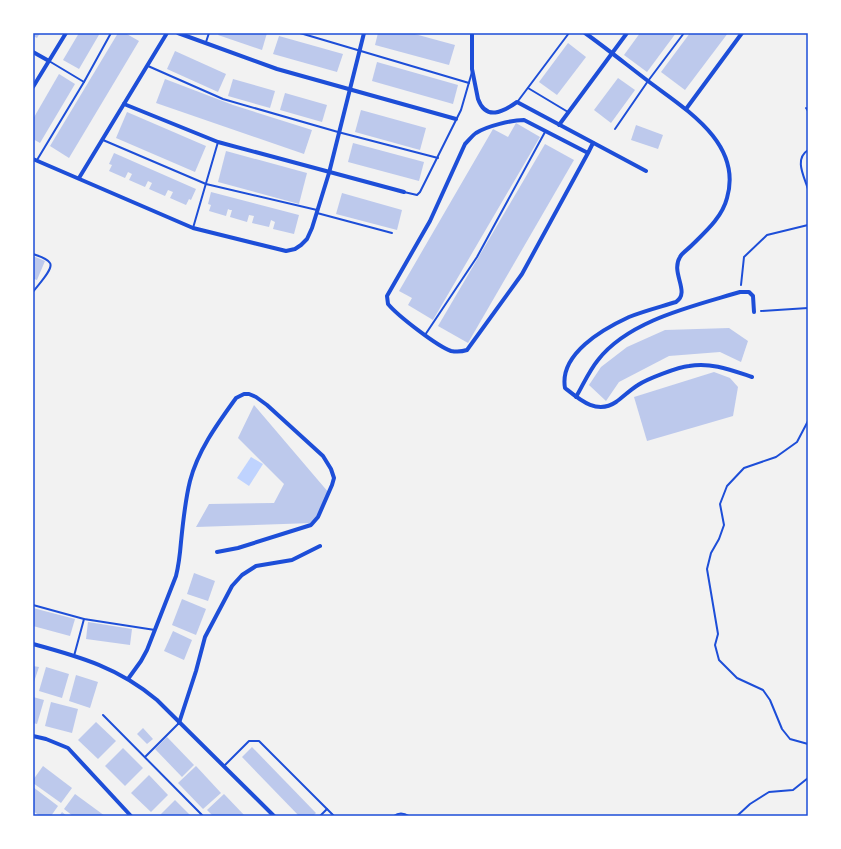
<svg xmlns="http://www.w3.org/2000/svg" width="841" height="849" font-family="Mulish,sans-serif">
	<rect width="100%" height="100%" fill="#f2f2f2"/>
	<path fill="#bfd3fe" d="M251,457L263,464L249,486L237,478Z"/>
	<g fill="#bdc9ec">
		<path d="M33,33H40L37,38L33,36Z"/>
		<path d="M79,33H100L79,69L63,60Z"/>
		<path d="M118,33H125L139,41L69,158L50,146Z"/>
		<path d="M219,33H267L262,50L218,35Z"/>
		<path d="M378,33H411L455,45L449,65L375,45Z"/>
		<path d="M640,33H676L647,72L624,55Z"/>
		<path d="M690,33H728L685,90L661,72Z"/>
		<path d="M279,36L343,54L337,72L273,54Z"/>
		<path d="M568,43L586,57L557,95L539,82Z"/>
		<path d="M175,51L226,74L218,92L167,69Z"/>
		<path d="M377,62L458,85L453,104L372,81Z"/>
		<path d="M59,74L75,84L40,143L33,139V119Z"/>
		<path d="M618,78L635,90L611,123L594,110Z"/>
		<path d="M165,79L233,105L312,130L304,154L156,103Z"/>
		<path d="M233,79L275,91L270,108L228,96Z"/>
		<path d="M285,93L327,105L322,122L280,110Z"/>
		<path d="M361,110L426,128L420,150L355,132Z"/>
		<path d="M127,112L206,146L195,172L116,138Z"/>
		<path d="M516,123L540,137L433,320L408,305L412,298L399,291L493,129L508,137Z"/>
		<path d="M636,125L663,135L658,149L631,140Z"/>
		<path d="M353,143L424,162L419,181L348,162Z"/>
		<path d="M545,144L574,160L468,343L438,326Z"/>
		<path d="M226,151L307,173L299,204L218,182Z"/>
		<path d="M114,153L196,189L191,200L189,199L186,205L170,198L173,192L168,190L165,196L149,189L152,183L148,181L145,187L129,180L132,174L128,172L125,178L109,171L112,165L109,164Z"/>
		<path d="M211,192L299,215L294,234L273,229L275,222L271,220L269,227L252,223L254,216L249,215L247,222L230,217L232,210H230L228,209L226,216L209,211L211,205L208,204Z"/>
		<path d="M342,193L402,210L397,230L336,214Z"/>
		<path d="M33,256L45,261L37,280L34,279L33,281Z"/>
		<path d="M729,328L748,341L741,362L720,352L669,356L619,382L606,401L589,385L601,367L627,347L665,330Z"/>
		<path d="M714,372L730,378L738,387L733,416L647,441L634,397Z"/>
		<path d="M254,405L329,493L313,523L196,527L209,504L274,503L284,484L238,438Z"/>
		<path d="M194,573L215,581L208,601L187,594Z"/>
		<path d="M182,599L206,609L196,635L172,625Z"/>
		<path d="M33,608L75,619L70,636L33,626Z"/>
		<path d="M88,622L132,629L130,645L86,639Z"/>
		<path d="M173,631L192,640L184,660L164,651Z"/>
		<path d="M33,666L39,667L33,685Z"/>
		<path d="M46,667L69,674L62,698L39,691Z"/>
		<path d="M76,675L98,682L90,708L69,701Z"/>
		<path d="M33,697L44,700L37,724L33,723Z"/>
		<path d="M51,702L78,709L72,733L45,726Z"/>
		<path d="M96,722L116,741L98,759L78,740Z"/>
		<path d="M143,728L153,739L147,744L137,734Z"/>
		<path d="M167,737L194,765L182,777L155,749Z"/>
		<path d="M252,747L316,813L313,816H299L242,757Z"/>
		<path d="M123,748L143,768L125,786L105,766Z"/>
		<path d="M43,766L72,788L61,803L33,783V780Z"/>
		<path d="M196,766L221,793L203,809L178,783Z"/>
		<path d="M149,775L168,795L151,812L131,793Z"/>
		<path d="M33,787L58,806L51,816H40L33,811Z"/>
		<path d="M75,794L105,816H73L64,809Z"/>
		<path d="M224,794L245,816H213L207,810Z"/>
		<path d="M175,800L191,816H159Z"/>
		<path d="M62,812L67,816H59Z"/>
	</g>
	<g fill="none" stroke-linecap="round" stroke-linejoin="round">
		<g stroke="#1d4ed8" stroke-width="2">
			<path d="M806,108L808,111"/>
			<path d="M808,150C794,159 804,176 808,189"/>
			<path d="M808,220V227"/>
			<path d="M741,285L744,257L767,235L808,225"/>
			<path d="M761,311L808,308"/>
			<path d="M808,421L797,442L776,457L744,468L727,486L720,504L724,525L719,539L711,553L707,569L718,634L715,645L719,660L737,678L763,690L770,700L782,729L790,739L808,744"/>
			<path d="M737,816L750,804L769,792L793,790L808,778"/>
		</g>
		<g stroke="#1d4ed8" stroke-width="2">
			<path d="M300,33L469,83"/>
			<path d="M206,42L209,33"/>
			<path d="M49,61L84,82"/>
			<path d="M148,66L223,99L338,132L438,158"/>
			<path d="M528,88L568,112"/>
			<path d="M518,101L569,33"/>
			<path d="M615,129L648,81L684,33"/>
			<path d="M103,140L206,184L317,210"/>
			<path d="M37,160L84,82L111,33"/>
			<path d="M404,192L417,195L420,192L461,110L472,72"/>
			<path d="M317,213L392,233"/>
			<path d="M193,228L218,142"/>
			<path d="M33,254C38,256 47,258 50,263C54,269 37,286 33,292"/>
			<path d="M425,335L477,257L545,132"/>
			<path d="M33,605L84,619L155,630"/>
			<path d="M74,656L84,619"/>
			<path d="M103,715L203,816"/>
			<path d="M145,757L179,723"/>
			<path d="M224,766L249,741H259L334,816"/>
			<path d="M320,816L327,809"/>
			<path d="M394,816C399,812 404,813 409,816"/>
		</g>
		<g stroke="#1d4ed8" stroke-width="4">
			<path d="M178,33L277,69L456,119"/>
			<path d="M472,33V69L478,99C486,121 503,112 517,102L646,171"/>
			<path d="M585,33C606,48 627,65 648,81C685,109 743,143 727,198C722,218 704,233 691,246C687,250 682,253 680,257C670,273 691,292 676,302C660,307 644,311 629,317C603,329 559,354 565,388C580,400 597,415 616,402C623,397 630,390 638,385C647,379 678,367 689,366C711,362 731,370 752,377"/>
			<path d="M33,52L49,61"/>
			<path d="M33,87L66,33"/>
			<path d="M124,104L218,142L404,192"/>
			<path d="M686,109L742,33"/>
			<path d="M559,125L627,33"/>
			<path d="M588,153L524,120C512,120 487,126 476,133C472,136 469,140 465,144L430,221L387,296L388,304C398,316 437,346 451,351C457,352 461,352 467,350L522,274L588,153L593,143"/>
			<path d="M33,159L193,228L286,251L295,249L301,245L307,239L312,228L329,173L364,33"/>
			<path d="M79,178L167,33"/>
			<path d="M576,397C583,385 589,371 598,360C629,320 694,306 740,292H749L753,296L754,312"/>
			<path d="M33,644C81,657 119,668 157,700L274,816"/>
			<path d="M128,679L141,661L147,650L176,576C179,564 180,554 181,542C183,522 185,501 190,481C198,450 218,423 236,398L244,394H249L256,397L267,405L323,456L331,469L334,478L332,485L318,517L311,525L238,548L217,552"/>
			<path d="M179,723L196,671L205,637L232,586L242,575L256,566L292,560L320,546"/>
			<path d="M33,736L46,739L68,748L131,816"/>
		</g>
	</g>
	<rect width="841" height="849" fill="none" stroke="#ffffff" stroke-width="68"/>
	<rect x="34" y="34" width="773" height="781" fill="none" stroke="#1d4ed8" stroke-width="1.5"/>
</svg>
